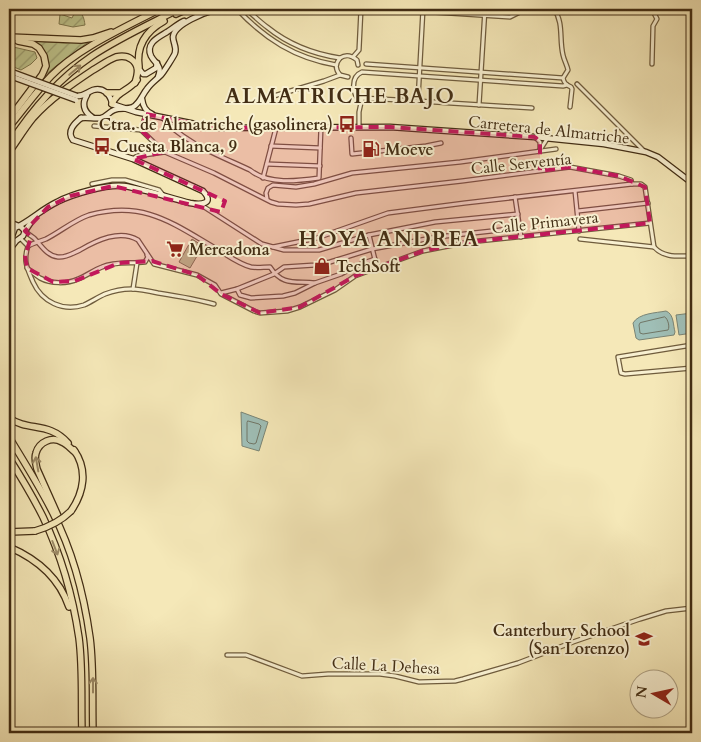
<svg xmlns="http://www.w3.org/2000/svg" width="701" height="742" font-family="Cardo,serif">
	<defs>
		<pattern id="garden-furrows" width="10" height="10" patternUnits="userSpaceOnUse" patternTransform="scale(1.25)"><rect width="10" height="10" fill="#bfc58d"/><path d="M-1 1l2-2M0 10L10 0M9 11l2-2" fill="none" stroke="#9da072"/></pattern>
	</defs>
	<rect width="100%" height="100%" fill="#f5e8b8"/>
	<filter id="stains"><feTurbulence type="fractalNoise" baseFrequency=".004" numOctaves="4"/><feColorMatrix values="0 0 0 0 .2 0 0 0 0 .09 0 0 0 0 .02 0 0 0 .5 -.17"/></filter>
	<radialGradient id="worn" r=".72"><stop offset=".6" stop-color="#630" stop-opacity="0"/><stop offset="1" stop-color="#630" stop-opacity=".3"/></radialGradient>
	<path fill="#bfc58d" stroke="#807950" d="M192,239L203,246L190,268L179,262Z"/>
	<g fill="url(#garden-furrows)" stroke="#807950">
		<path d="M76,10C83,13 84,18 85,25L73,27L59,24L60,14L72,18Z"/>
		<path d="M91,40L56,66L44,76C51,58 48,50 31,41L66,43Z"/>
		<path d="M9,46L35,52L37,58L31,64L21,70L9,65Z"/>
	</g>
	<g fill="#9fbfb7" stroke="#7a8576">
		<path d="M666,311C674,314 673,325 675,332L674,335L639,340L636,338L633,323C639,313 656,313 666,311Z"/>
		<path d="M692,313V333L679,335L676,315Z"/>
		<path d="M241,412L268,422L259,451L242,446Z"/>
	</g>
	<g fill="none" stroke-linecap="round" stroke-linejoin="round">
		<g stroke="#707666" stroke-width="1">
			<path d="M665,317C668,319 670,327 668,330L643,334L640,333L639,325L640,323Z"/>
			<path d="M248,421L259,424L261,426L256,443L254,444L249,443L247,441V423Z"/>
		</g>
		<g stroke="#6f5c3d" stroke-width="5.5">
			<g id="street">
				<path d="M237,9C265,39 295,58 336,65"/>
				<path d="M246,9C253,15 260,22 267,27C288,44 313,54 340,58"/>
				<path d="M385,9L510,17L520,12"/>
				<path d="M554,9C564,23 559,39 563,55C564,60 567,65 568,70L563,78C564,83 566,85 571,87L572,89L570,107"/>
				<path d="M353,57L359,50L361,9"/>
				<path d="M366,64L563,78"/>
				<path d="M652,64L653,26L657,19L654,13V9"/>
				<path d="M348,77L340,75C335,69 335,64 340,58C346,54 351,55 357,60L358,65"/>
				<path d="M577,84L645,152"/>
				<path d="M267,98L324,81L340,75"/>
				<path d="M418,100L423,9"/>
				<path d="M361,102C352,95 350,77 362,72L563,86L567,85"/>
				<path d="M479,105L485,9"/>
				<path d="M162,117C181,142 223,157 250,170C268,185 298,181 319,178L321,127"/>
				<path d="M94,126L141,130"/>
				<path d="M359,127V112L362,98L418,101L532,108"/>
				<path d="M141,130L164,152"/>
				<path d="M141,130L146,114"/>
				<path d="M535,137L540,142V151"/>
				<path d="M351,138L352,154L426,146L441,143"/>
				<path d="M271,146L320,148"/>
				<path d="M540,150L547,139"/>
				<path d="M133,159L137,156L165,152L214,173L271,202L278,204L296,205L309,204L356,193L462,181L570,167L619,176L631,180L632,184L465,203L388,213L317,238L273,247"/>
				<path d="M267,164L320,166"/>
				<path d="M263,178L276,128"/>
				<path d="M92,184L112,180H125L159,190L163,195"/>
				<path d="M632,184H641L645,187L654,247C664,258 678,256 692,256"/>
				<path d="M575,191L579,231"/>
				<path d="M515,197L521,237"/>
				<path d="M267,199L266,193L268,188L273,185L296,187L314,184L352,173L460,162L556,149"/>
				<path d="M201,205L262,244L284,250H319L369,235L435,222L518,214"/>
				<path d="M578,211L648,203"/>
				<path d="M25,231C28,234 31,236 34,238C41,245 47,256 58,257C66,258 73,253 80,250C97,240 120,229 138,240L154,264L197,275L215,285L221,294L254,311L260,313L287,311L300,307L335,290L355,276L423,251L469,242L650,223"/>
				<path d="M369,235L377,268"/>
				<path d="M20,238L28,246"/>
				<path d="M580,239L654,247"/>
				<path d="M28,246C34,243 40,241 46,239C60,232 74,220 89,215C144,200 172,223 217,249C227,255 239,264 251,267C256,268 264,267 270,267C282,286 295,281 315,283"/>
				<path d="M28,246C23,261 27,268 33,282C42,302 63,312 84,305C91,302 98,297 105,294C113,291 122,289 131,289C140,289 149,291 158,293C177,296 196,299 214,304"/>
				<path d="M27,268C31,271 35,275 40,278C51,284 67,284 78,279C86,276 94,270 102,267C116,261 131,264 145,262L148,257L147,255"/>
				<path d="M133,289L137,263"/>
				<path d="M237,289L240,295L251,298L283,296L295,293L315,283L341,274L358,265L375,259"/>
				<path d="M221,293L237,289L274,274L284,267L315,265L330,262L372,249L437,237L520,228"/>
				<path d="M692,345L618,357L621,373L625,374L692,368"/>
				<path d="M227,655H246L302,676L328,674H380L395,676L419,682L455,681L463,679L494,670L518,663L573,642L640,619L666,611L692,608"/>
			</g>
		</g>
		<g stroke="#422d14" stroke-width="7">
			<g id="secondary">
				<path d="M140,70L143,74H146L156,68L157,63"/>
				<path d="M158,77C163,65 155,64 151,56C145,43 159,37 167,32C173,28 178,24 184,21"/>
				<path d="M87,95C82,103 83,111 92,117"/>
				<path d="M77,96C85,96 87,92 93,90C103,87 110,94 112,103"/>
				<path d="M142,99C143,106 145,111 152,114"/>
				<path d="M112,104L136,112L215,128L390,127L535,137L604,144L646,152L658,157L692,183"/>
				<path d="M81,118C88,117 94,119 101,118C106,117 109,112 114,110C120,107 127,110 133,107C140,103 142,95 147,89C151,83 156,80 161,75C163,73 174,56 175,53C177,47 173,43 173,37C174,24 206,12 217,9"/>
				<path d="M9,222L21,227L25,231"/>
				<path d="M9,244L15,228C30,221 42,209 57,202C72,194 107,184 124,186C144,189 170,198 190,203C201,205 215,204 203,191L133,159L73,140C66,131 75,123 81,118"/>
				<path d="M9,250L16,241L23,236L25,231L33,219"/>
				<path d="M9,702L11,733"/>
			</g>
		</g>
		<g stroke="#422d14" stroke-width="8">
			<g id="highway">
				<path d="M176,14L187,9"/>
				<path d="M9,37L81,40L93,38L111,32"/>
				<path d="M139,67C136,46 146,31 164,21"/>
				<path d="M107,93H119"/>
				<path d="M112,104C117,91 129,91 137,80"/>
				<path d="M9,119L42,75L46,66L44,56L39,48L33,44L18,41"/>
				<path d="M9,127C23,110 36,92 51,76C78,48 126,27 160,9"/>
				<path d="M9,145C31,111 58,79 92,56C119,38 150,24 179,9"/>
				<path d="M9,152C17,141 24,129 33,118C50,99 72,84 93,70C100,66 108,60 116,57C121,56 127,56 131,59C140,65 138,74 135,83"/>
				<path d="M9,418C29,432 48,421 68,443"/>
				<path d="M9,437C24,462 40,487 53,513C73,552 84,595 90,638C94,669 92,701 93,733"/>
				<path d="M9,458C21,477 33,497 43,517C61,555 73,597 79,638C83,669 81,702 82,733"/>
				<path d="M71,511C84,492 88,470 74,450"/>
				<path d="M58,516L37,469C36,464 34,459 36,453C39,442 52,436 62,442C67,444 71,449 75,452"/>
				<path d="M9,532L35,531"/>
				<path d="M9,547C37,559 59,577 69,607"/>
			</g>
		</g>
		<use href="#street" stroke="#f8f0d1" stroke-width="3"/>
		<use href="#secondary" stroke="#f8f0d1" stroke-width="4.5"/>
		<use href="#highway" stroke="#f5e8b8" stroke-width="5.5"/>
		<g stroke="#422d14" stroke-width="7" stroke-linecap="butt">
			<g id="secondary-bridge">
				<path d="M12,72L77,96"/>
				<path d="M10,76L76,100"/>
			</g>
		</g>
		<g stroke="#422d14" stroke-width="8" stroke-linecap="butt">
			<path id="highway-bridge" d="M35,531C49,527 60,522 71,511"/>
		</g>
		<use href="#secondary-bridge" stroke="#f8f0d1" stroke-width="4.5"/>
		<use href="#highway-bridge" stroke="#f5e8b8" stroke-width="5.5"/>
	</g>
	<defs><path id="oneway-shaft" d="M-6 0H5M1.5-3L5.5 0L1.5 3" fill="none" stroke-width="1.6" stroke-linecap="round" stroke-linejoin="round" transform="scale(1.25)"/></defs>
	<g stroke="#9c8a66">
		<use href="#oneway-shaft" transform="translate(75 70) rotate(-40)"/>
		<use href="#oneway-shaft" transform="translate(37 464) rotate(-100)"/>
		<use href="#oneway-shaft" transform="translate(55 548) rotate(69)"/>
		<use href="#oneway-shaft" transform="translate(93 685) rotate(-90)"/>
	</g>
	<path fill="#c2185b" fill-opacity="0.2" stroke="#c2185b" stroke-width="4" stroke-dasharray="10 6" stroke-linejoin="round" d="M146,114L215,128L390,127L535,137L540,142V171L570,167L619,176L645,187L650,223L469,242L423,251L355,276L300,307L260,313L221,294L197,275L152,261L119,263L75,281L53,282L27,268L25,256L31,237L25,231L48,207L70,196L113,186L221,212L225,201L133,159L164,152L141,130Z"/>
	<defs>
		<g id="bus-bare" transform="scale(1.35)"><path d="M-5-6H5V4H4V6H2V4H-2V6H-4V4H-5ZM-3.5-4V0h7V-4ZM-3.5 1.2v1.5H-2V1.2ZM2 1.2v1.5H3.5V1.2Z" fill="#8f2418" stroke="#f8f0d1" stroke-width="2.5" paint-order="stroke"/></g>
		<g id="fuel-bare" transform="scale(1.35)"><path d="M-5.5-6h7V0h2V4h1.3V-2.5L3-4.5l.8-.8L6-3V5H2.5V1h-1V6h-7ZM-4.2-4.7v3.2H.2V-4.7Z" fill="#8f2418" stroke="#f8f0d1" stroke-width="2.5" paint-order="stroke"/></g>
		<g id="supermarket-bare" transform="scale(1.35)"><path d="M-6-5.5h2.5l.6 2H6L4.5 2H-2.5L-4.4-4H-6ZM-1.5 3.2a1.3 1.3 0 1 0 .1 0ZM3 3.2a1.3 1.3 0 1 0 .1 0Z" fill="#8f2418" stroke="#f8f0d1" stroke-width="2.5" paint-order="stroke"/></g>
		<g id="shop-bare" transform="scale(1.35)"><path d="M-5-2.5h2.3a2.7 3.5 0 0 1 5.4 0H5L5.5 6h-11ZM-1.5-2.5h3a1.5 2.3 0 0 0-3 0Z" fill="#8f2418" stroke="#f8f0d1" stroke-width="2.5" paint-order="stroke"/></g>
		<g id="school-bare" transform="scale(1.35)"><path d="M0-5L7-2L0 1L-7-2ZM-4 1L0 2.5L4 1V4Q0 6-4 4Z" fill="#8f2418" stroke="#f8f0d1" stroke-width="2.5" paint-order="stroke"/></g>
	</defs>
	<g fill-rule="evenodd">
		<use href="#bus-bare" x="347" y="124"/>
		<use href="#bus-bare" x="102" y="146"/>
		<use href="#fuel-bare" x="371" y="149"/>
		<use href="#supermarket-bare" x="175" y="249"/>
		<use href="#shop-bare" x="322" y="266"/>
		<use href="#school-bare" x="644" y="639"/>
	</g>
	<g text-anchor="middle" stroke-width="4" stroke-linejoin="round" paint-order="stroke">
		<g font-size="16" font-weight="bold" fill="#422d14" stroke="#f8f0d1" text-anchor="start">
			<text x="333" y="130" text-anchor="end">Ctra. de Almatriche (gasolinera)</text>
			<text x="116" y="152">Cuesta Blanca, 9</text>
			<text x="385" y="155">Moeve</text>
			<text x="189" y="255">Mercadona</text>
			<text x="336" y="272">TechSoft</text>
			<text x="630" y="636" text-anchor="end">Canterbury School<tspan x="630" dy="18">(San Lorenzo)</tspan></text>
		</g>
		<g font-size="16" fill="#422d14" stroke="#f8f0d1">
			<text transform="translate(549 129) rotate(6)" y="6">Carretera de Almatriche</text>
			<text transform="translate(521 163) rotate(-6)" y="6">Calle Serventía</text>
			<text transform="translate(545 222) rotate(-6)" y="6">Calle Primavera</text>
			<text transform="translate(386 665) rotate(3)" y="6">Calle La Dehesa</text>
		</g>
		<g font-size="21" font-weight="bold" letter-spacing="1" fill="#422d14" stroke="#f8f0d1">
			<text x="340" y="103">ALMATRICHE BAJO</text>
			<text x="389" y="246">HOYA ANDREA</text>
		</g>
	</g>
	<rect width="701" height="742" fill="none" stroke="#f5e8b8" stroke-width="30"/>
	<rect x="10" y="10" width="681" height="722" fill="none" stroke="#422d14" stroke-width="2.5"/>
	<rect x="15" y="15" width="671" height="712" fill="none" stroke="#422d14"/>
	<g transform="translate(654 694) rotate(279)"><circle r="24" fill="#f8f0d1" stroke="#afa285"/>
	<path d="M0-4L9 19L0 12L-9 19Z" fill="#8f2418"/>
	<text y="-8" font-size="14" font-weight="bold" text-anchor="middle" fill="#422d14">N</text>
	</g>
	<rect width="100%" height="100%" filter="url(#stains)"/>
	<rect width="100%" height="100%" fill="url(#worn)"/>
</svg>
